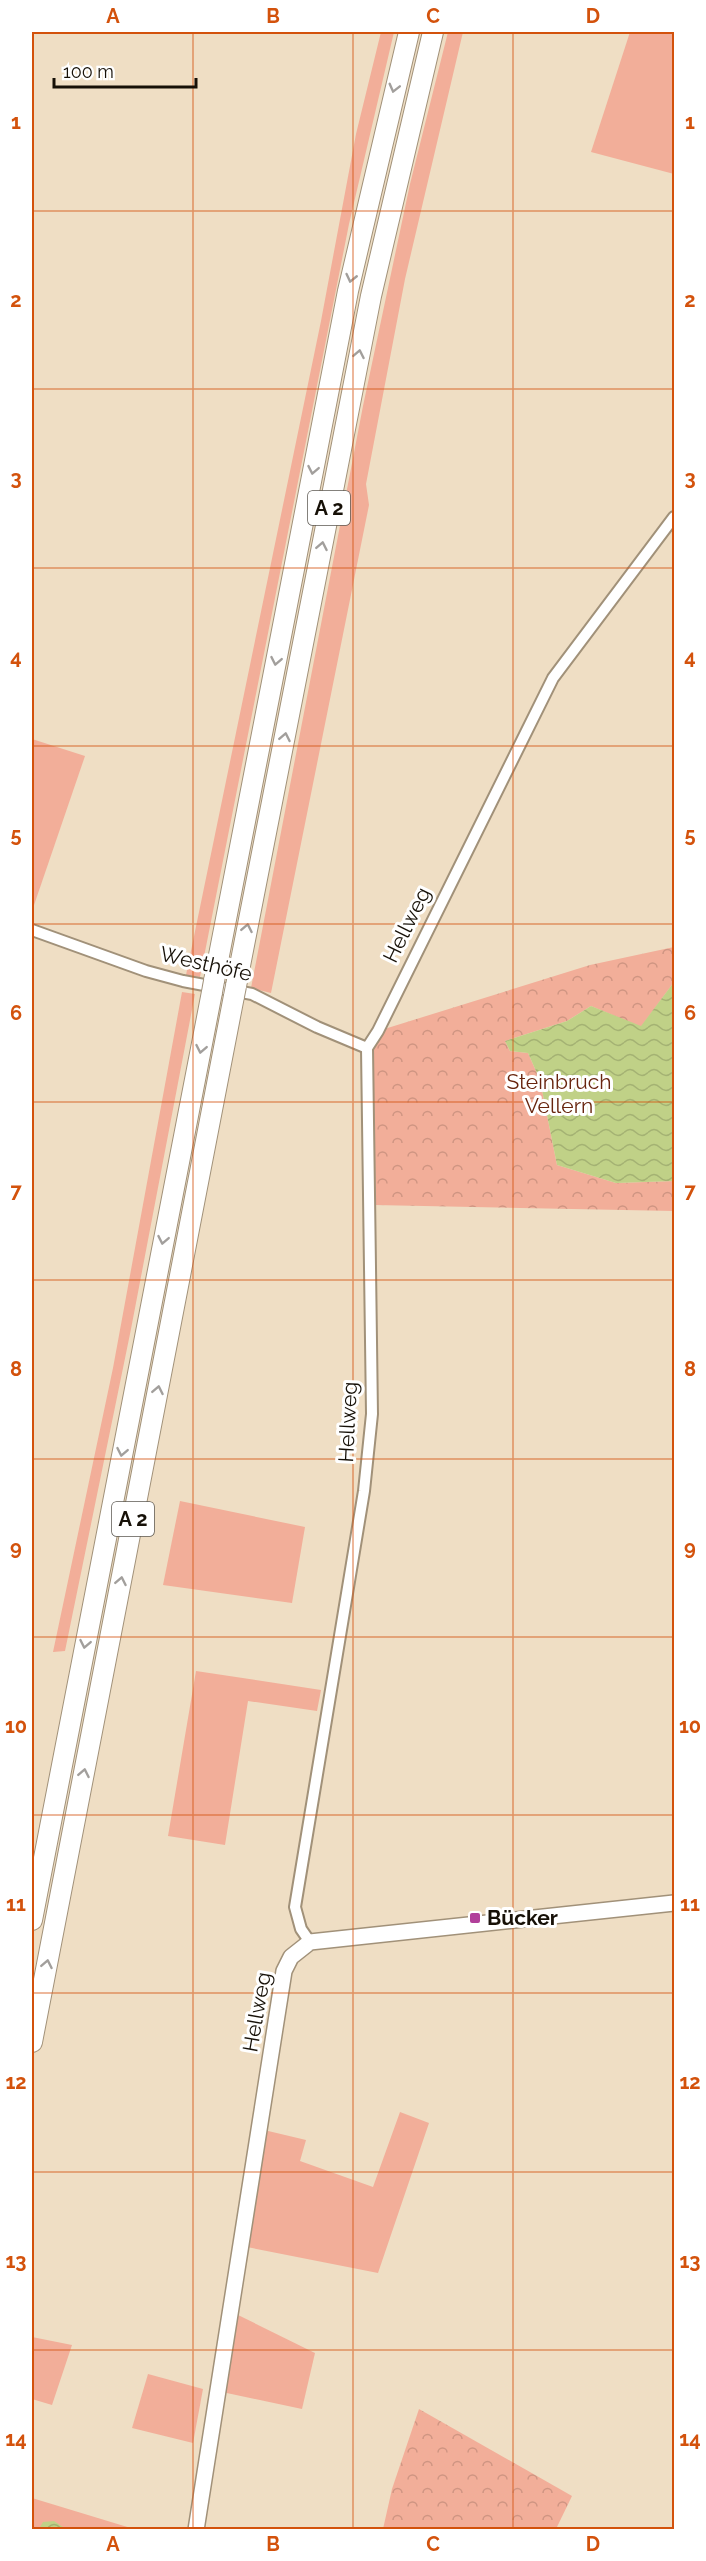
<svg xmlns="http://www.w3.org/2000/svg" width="706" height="2561" font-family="Raleway,sans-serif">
	<defs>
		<pattern id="forest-crowns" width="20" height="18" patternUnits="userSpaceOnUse" patternTransform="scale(1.5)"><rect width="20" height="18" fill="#f2ae99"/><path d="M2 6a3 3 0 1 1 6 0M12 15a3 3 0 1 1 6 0" fill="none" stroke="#cf9582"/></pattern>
		<pattern id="water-waves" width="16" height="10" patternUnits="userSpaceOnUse" patternTransform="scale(1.5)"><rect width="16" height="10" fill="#c0d187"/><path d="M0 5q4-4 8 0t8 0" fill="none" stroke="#a4b273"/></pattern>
	</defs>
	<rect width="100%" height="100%" fill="#efdec4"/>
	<g fill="#f2ae99">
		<path d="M381,32H394L349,224L200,977L186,975L321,321L356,134Z"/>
		<path d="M448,32H463L405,279L366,484L369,505L271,993L251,988L363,406L410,184Z"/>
		<path d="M630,32H674V174L591,152Z"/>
		<path d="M32,739L85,756L32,911Z"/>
		<path d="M182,992L195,994L131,1329L65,1651L53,1652L113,1368Z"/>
		<path d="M180,1501L305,1527L292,1603L163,1585Z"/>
		<path d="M196,1671L321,1690L317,1711L248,1701L225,1845L168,1836Z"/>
		<path d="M400,2112L429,2123L378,2273L247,2247L264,2130L306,2140L300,2161L373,2187Z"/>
		<path d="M236,2314L315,2353L302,2409L222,2392Z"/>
		<path d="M32,2337L72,2345L52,2405L32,2399Z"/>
		<path d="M148,2374L203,2389L193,2443L132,2428Z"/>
		<path d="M32,2498L134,2529H32Z"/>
	</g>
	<g fill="url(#forest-crowns)">
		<path d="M674,947V982L641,1027L591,1006L567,1021L505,1041L510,1051L528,1053L540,1080L557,1165L616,1183L674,1181V1211L374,1205L367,1048L378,1031L590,965Z"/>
		<path d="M419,2409L572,2496L556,2529H383L392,2489Z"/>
	</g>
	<g fill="url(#water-waves)">
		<path d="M674,982V1181L616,1183L557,1165L540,1080L528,1053L510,1051L505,1041L567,1021L591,1006L641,1026Z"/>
		<path d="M54,2521L66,2529L40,2527L43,2522Z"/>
	</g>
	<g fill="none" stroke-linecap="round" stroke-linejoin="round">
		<g stroke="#a19179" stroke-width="14">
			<g id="minor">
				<path d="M32,930L146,971L183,981L252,994L317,1027L367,1048"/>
				<path d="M310,1942L301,1929L295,1907L364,1491L372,1414L367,1048L378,1031L553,678L674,517"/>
			</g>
		</g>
		<g stroke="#a19179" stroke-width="18">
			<path id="secondary" d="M196,2530L284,1971L291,1957L310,1942L674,1903"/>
		</g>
		<g stroke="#a19179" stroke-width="22">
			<g id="motorway">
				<path d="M214,981L348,291L409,32"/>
				<path d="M236,986L371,296L433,32"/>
				<path d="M32,1920L212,992"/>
				<path d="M32,2042L234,996"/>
			</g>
		</g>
		<use href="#minor" stroke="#fff" stroke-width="10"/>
		<use href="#secondary" stroke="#fff" stroke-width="15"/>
		<use href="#motorway" stroke="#fff" stroke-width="20"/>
		<g stroke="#a19179" stroke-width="22" stroke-linecap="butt">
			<g id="motorway-bridge">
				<path d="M212,992L214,981"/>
				<path d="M234,996L236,986"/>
			</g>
		</g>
		<use href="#motorway-bridge" stroke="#fff" stroke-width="20"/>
	</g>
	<defs><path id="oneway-chevron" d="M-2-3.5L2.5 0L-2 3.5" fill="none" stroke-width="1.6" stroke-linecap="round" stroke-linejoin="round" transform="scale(1.5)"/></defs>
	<g stroke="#a29f9c">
		<use href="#oneway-chevron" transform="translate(394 88) rotate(104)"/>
		<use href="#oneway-chevron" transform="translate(351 278) rotate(103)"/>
		<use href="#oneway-chevron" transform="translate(359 354) rotate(-79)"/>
		<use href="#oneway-chevron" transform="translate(313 470) rotate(101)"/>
		<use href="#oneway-chevron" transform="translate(322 546) rotate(-79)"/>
		<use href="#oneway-chevron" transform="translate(276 661) rotate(101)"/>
		<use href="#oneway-chevron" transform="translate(285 737) rotate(-79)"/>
		<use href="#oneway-chevron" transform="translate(247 928) rotate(-79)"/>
		<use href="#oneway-chevron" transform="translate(201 1049) rotate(101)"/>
		<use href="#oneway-chevron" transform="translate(163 1240) rotate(101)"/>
		<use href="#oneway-chevron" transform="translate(158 1390) rotate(-79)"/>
		<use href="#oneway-chevron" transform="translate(122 1452) rotate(101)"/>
		<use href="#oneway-chevron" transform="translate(121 1581) rotate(-79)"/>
		<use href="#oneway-chevron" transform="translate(85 1644) rotate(101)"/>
		<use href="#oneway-chevron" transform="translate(84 1773) rotate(-79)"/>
		<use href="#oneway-chevron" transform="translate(47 1964) rotate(-79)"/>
	</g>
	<path fill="none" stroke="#d3520c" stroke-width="1.5" stroke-opacity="0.55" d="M193,32V2530M353,32V2530M513,32V2530M32,211H674M32,389H674M32,568H674M32,746H674M32,924H674M32,1102H674M32,1280H674M32,1459H674M32,1637H674M32,1815H674M32,1993H674M32,2172H674M32,2350H674"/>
	<rect fill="#b13f9a" stroke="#fff" stroke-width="2" x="469" y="1912" width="12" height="12" rx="3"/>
	<g text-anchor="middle" stroke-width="6" stroke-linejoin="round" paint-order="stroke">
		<g fill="#fff" stroke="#5c5851" stroke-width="1.5">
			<rect x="308" y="491" width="42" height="34" rx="4.5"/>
			<rect x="112" y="1502" width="42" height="34" rx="4.5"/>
		</g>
		<g font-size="20" font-weight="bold" fill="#161007">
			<text x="329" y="515">A 2</text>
			<text x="133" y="1526">A 2</text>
		</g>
		<g font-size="21" fill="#161007" stroke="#fff">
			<text transform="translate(407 925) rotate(-64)" y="7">Hellweg</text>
			<text transform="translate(206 964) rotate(13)" y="7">Westhöfe</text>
			<text transform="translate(348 1422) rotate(-87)" y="7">Hellweg</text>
			<text transform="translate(257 2012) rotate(-80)" y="7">Hellweg</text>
		</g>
		<g font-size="21" fill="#68250e" stroke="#fff">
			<text x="559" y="1089">Steinbruch<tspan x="559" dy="24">Vellern</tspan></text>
		</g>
		<g font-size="21" font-weight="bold" fill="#161007" stroke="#fff" text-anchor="start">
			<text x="487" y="1925">Bücker</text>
		</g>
	</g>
	<rect width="706" height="2561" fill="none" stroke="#ffffff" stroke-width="66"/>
	<path d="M54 78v9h142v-9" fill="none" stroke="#161007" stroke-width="3"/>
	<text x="63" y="78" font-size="18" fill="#161007" stroke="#ffffff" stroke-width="4.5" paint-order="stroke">100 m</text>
	<rect x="33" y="33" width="640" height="2495" fill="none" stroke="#d3520c" stroke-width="2"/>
	<g font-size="20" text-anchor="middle" font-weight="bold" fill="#d3520c">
		<text x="113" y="23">A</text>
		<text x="273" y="23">B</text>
		<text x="433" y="23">C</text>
		<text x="593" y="23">D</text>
		<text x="16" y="129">1</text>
		<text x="690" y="129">1</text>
		<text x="16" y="307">2</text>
		<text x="690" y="307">2</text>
		<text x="16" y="485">3</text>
		<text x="690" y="485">3</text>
		<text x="16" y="664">4</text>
		<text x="690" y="664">4</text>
		<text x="16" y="842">5</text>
		<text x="690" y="842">5</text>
		<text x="16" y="1020">6</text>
		<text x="690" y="1020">6</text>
		<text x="16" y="1198">7</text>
		<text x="690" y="1198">7</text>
		<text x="16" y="1376">8</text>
		<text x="690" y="1376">8</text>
		<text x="16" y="1555">9</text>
		<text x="690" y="1555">9</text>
		<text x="16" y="1733">10</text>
		<text x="690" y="1733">10</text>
		<text x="16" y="1911">11</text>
		<text x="690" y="1911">11</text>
		<text x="16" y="2089">12</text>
		<text x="690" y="2089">12</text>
		<text x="16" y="2268">13</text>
		<text x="690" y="2268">13</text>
		<text x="16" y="2446">14</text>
		<text x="690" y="2446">14</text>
		<text x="113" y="2551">A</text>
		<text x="273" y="2551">B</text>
		<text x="433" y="2551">C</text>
		<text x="593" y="2551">D</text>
	</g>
</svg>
